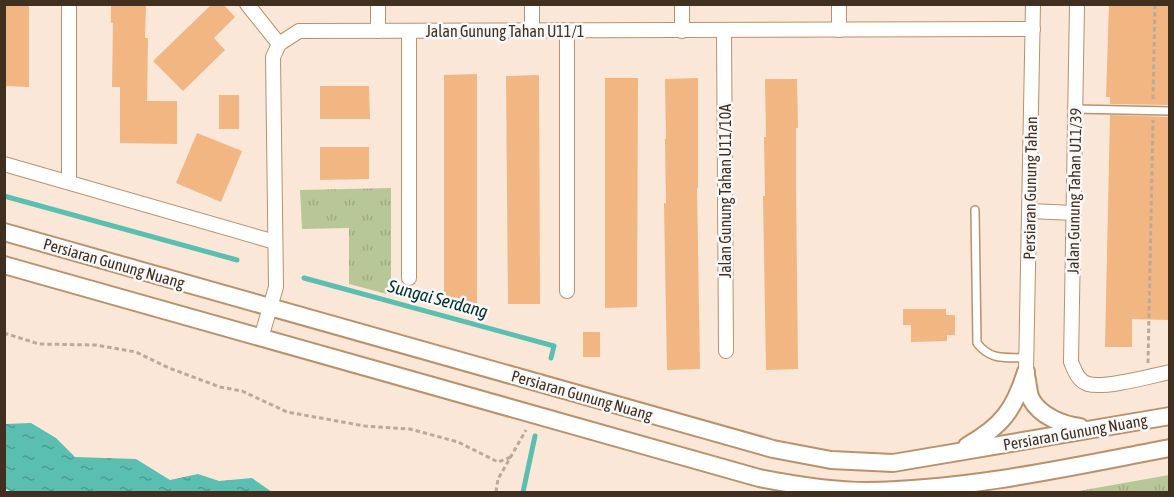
<svg xmlns="http://www.w3.org/2000/svg" width="1174" height="497" font-family="'Asap Condensed',sans-serif">
	<defs>
		<pattern id="grass-tufts" width="24" height="20" patternUnits="userSpaceOnUse" patternTransform="scale(1.5)"><rect width="24" height="20" fill="#b8c798"/><path d="M3 7l-1-3M5 7V3M7 7l1-3M15 17l-1-3M17 17v-4M19 17l1-3" fill="none" stroke="#9fab83"/></pattern>
		<pattern id="water-ripples" width="26" height="14" patternUnits="userSpaceOnUse" patternTransform="scale(1.5)"><rect width="26" height="14" fill="#5abfb0"/><path d="M2 4q2-2 4 0t4 0M15 11q2-2 4 0t4 0" fill="none" stroke="#4c9c8f"/></pattern>
	</defs>
	<rect width="100%" height="100%" fill="#fae7d7"/>
	<g fill="url(#grass-tufts)">
		<path d="M391,188V295L349,284V228L302,229L300,190Z"/>
		<path d="M1169,475V492H1073Z"/>
	</g>
	<path fill="url(#water-ripples)" d="M31,423L56,438L75,457L136,459L170,480L198,474L219,481L252,478L272,492H12L6,489L5,485V424Z"/>
	<g fill="none" stroke-linecap="round" stroke-linejoin="round">
		<g stroke="#5abfb0" stroke-width="5">
			<path d="M4,196L237,260"/>
			<path d="M304,278L554,346L551,358"/>
			<path d="M523,492L535,436"/>
		</g>
	</g>
	<g fill="#f1b681">
		<path d="M4,4H29V87L4,86Z"/>
		<path d="M111,4H146L145,38H148L147,101H177V144L120,143V87H112L113,23H111Z"/>
		<path d="M212,4H223L235,17L214,38L225,50L183,91L153,61Z"/>
		<path d="M1109,4H1170V105L1110,104V97H1106Z"/>
		<path d="M477,74V303H444V75Z"/>
		<path d="M539,75L540,304H508L506,76Z"/>
		<path d="M605,78H638L637,307L605,308Z"/>
		<path d="M698,78V188H697L700,369L667,370L664,203H666L665,139H666L665,79Z"/>
		<path d="M765,79H797L798,128H796V186L798,369L766,370L763,196H765L764,137H766Z"/>
		<path d="M320,86H369L370,119H320Z"/>
		<rect x="219" y="95" width="20" height="34"/>
		<path d="M1110,115L1170,117V320L1132,319V347H1105Z"/>
		<path d="M197,133L242,151L221,202L176,183Z"/>
		<path d="M320,147H369V179L320,180Z"/>
		<path d="M903,309H946V315H955V335H947V341L911,342V325H903Z"/>
		<rect x="583" y="332" width="17" height="25"/>
	</g>
	<g fill="none" stroke-linecap="round" stroke-linejoin="round">
		<g stroke="#bb916b" stroke-width="10">
			<g id="service">
				<path d="M1075,109L1170,111"/>
				<path d="M975,210L977,343C991,361 1005,357 1026,358"/>
			</g>
		</g>
		<g stroke="#bb916b" stroke-width="16">
			<g id="minor">
				<path d="M69,4V182"/>
				<path d="M247,4L279,44"/>
				<path d="M532,4V31"/>
				<path d="M682,4V31"/>
				<path d="M839,4V30"/>
				<path d="M1077,4L1071,362C1075,371 1078,381 1088,384C1105,389 1151,376 1170,372"/>
				<path d="M378,31V4"/>
				<path d="M409,31V278"/>
				<path d="M567,31V291"/>
				<path d="M724,31L726,351"/>
				<path d="M4,164L275,242"/>
				<path d="M1030,211L1074,213"/>
				<path d="M261,338L276,287L273,57L279,44L299,31L1033,29"/>
				<path d="M1026,372L1033,4"/>
			</g>
		</g>
		<g stroke="#bb916b" stroke-width="20">
			<g id="tertiary">
				<path d="M4,232L773,449L831,460L893,463L1170,416"/>
				<path d="M4,265L759,478C795,485 831,491 867,491C969,490 1070,467 1170,448"/>
				<path d="M1026,376C1028,382 1028,393 1031,399C1040,416 1063,425 1080,427"/>
				<path d="M967,446C1002,426 1014,410 1026,372"/>
			</g>
		</g>
		<g stroke="#bca99a" stroke-width="3" stroke-dasharray="4.5 3" stroke-linecap="butt">
			<path d="M1153,99L1155,4"/>
			<path d="M4,333L39,344L95,345L136,352L169,368L220,387L242,391L287,412L365,426L410,429L458,442L498,462L511,457"/>
			<path d="M1148,363L1153,120"/>
			<path d="M496,492L498,479L526,430"/>
		</g>
		<use href="#service" stroke="#fff" stroke-width="7"/>
		<use href="#minor" stroke="#fff" stroke-width="14"/>
		<use href="#tertiary" stroke="#fff" stroke-width="16"/>
	</g>
	<g text-anchor="middle" stroke-width="5" stroke-linejoin="round" paint-order="stroke">
		<g font-size="16" fill="#412f20" stroke="#f8f8f8">
			<text x="505" y="37">Jalan Gunung Tahan U11/1</text>
			<text transform="translate(1030 188) rotate(-89)" y="6">Persiaran Gunung Tahan</text>
			<text transform="translate(725 191) rotate(-90)" y="6">Jalan Gunung Tahan U11/10A</text>
			<text transform="translate(1074 191) rotate(-89)" y="6">Jalan Gunung Tahan U11/39</text>
			<text transform="translate(114 263) rotate(16)" y="6">Persiaran Gunung Nuang</text>
			<text transform="translate(582 395) rotate(16)" y="6">Persiaran Gunung Nuang</text>
			<text transform="translate(1075 432) rotate(-10)" y="6">Persiaran Gunung Nuang</text>
		</g>
		<g font-size="18" font-style="italic" fill="#00322c" stroke="#f8f8f8">
			<text transform="translate(438 299) rotate(15)" y="6">Sungai Serdang</text>
		</g>
	</g>
	<rect width="1174" height="497" fill="none" stroke="#412f20" stroke-width="12"/>
</svg>
